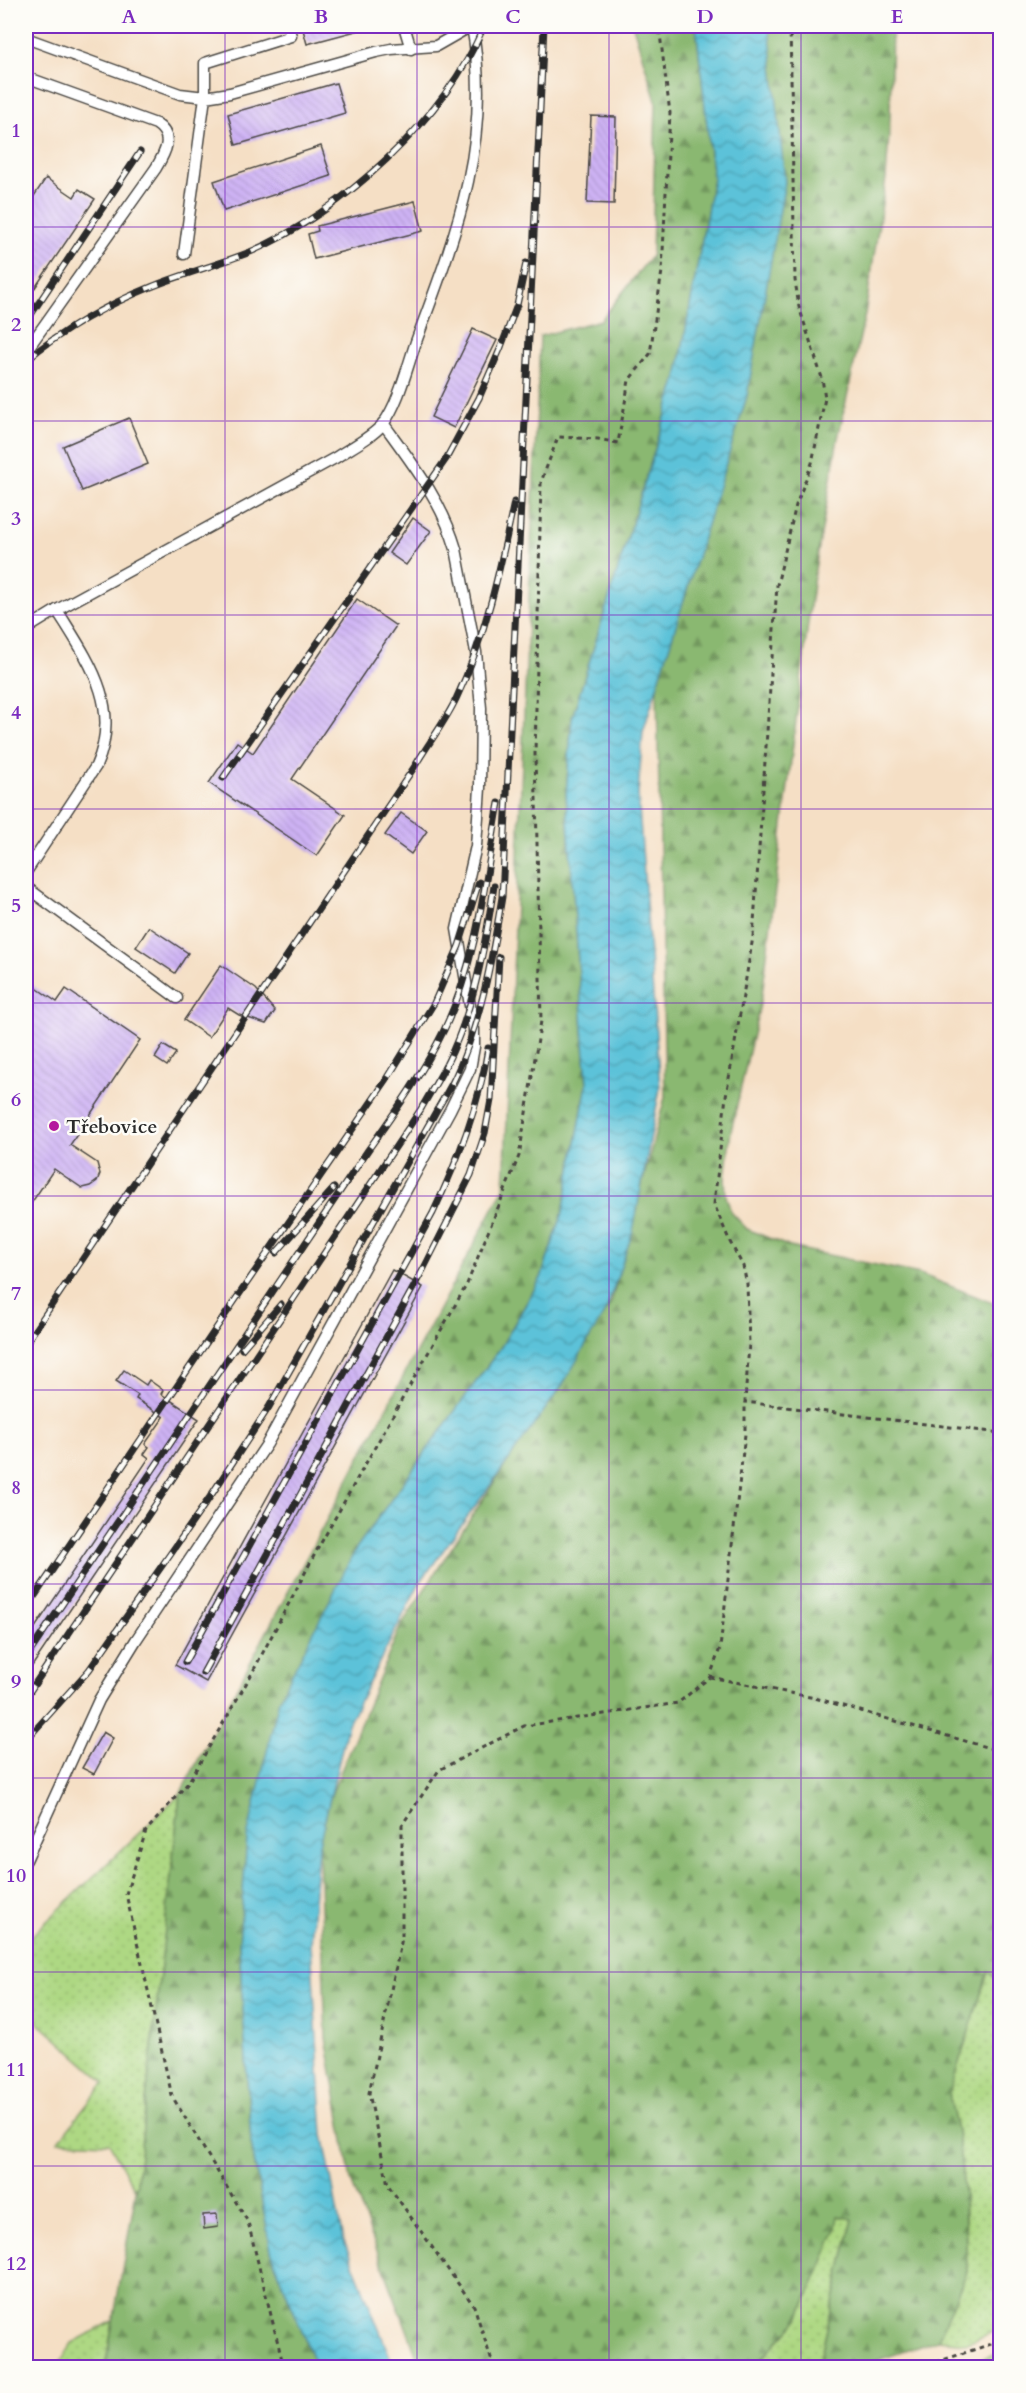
<svg xmlns="http://www.w3.org/2000/svg" width="1026" height="2393" font-family="Cardo,serif">
	<defs>
		<pattern id="grass-dots" width="8" height="8" patternUnits="userSpaceOnUse" patternTransform="scale(1.5)"><rect width="8" height="8" fill="#aed883"/><path d="M2 2h.1M6 6h.1" fill="none" stroke="#96ba71" stroke-width="1.8" stroke-linecap="round"/></pattern>
		<pattern id="forest-firs" width="22" height="20" patternUnits="userSpaceOnUse" patternTransform="scale(1.5)"><rect width="22" height="20" fill="#8ab871"/><path d="M5 1l3.5 6h-7zM16 11l3.5 6h-7z" fill="#71965d"/></pattern>
		<pattern id="water-waves" width="16" height="10" patternUnits="userSpaceOnUse" patternTransform="scale(1.5)"><rect width="16" height="10" fill="#5cc2d9"/><path d="M0 5q4-4 8 0t8 0" fill="none" stroke="#4c9eb0"/></pattern>
		<pattern id="building-back-hatch" width="6" height="6" patternUnits="userSpaceOnUse" patternTransform="scale(1.5)"><rect width="6" height="6" fill="#ceb2f4"/><path d="M-1 5l2 2M0 0l6 6M5-1l2 2" fill="none" stroke="#b199d1"/></pattern>
	</defs>
	<rect width="100%" height="100%" fill="#fdfcf7"/>
	<filter id="ink" filterUnits="userSpaceOnUse"><feTurbulence type="fractalNoise" baseFrequency=".0167" numOctaves="2"/><feDisplacementMap in="SourceGraphic" scale="12" xChannelSelector="R" yChannelSelector="G"/><feConvolveMatrix kernelMatrix="1 2 1 2 8 2 1 2 1" color-interpolation-filters="sRGB"/></filter>
	<filter id="wash" filterUnits="userSpaceOnUse"><feTurbulence type="fractalNoise" baseFrequency=".008" numOctaves="4" result="noise"/><feDisplacementMap in="SourceGraphic" scale="24" xChannelSelector="R" yChannelSelector="G"/><feGaussianBlur stdDeviation="1.35" result="paint"/><feColorMatrix in="noise" values="0 0 0 0 0 0 0 0 0 0 0 0 0 0 0 0 0 1.4 0 .05"/><feComposite in="paint" operator="in"/></filter>
	<g filter="url(#wash)">
		<rect width="100%" height="100%" fill="#f5dfc5"/>
		<g fill="url(#grass-dots)" stroke="#6c8257" stroke-width="1.5">
			<path d="M180,1794L136,2191L109,2143L58,2141L105,2082L26,2012V1941Z"/>
			<path d="M1000,1968V2329L967,2343L938,2340L967,2271L964,2188L957,2131L948,2094L988,1971L995,1977Z"/>
			<path d="M837,2216L853,2219L818,2367L754,2368L798,2320L835,2233Z"/>
			<path d="M113,2321L105,2367H60L59,2364L72,2343Z"/>
			<path d="M1000,2353V2367H959Z"/>
		</g>
		<g fill="url(#forest-firs)" stroke="#5a724e" stroke-width="1.5">
			<path d="M633,26H696L713,179L677,378L572,718L566,794L587,1084L563,1212L541,1278L501,1347L357,1547L239,1943L251,2143L272,2256L316,2367L105,2368L136,2191L180,1794L504,1188L540,336L601,320L652,255L656,101Z"/>
			<path d="M763,26H892L890,119L886,178L865,314L838,438L814,575L762,995L731,1131L725,1178L726,1196L731,1212L747,1229L790,1247L920,1274L1000,1306V1968L995,1977L988,1972L949,2094L957,2131L963,2179L967,2271L938,2340L857,2367H818L853,2219L838,2216L835,2233L798,2320L754,2367H421L351,2181L326,2038L318,1827L400,1627L611,1303L665,1097L657,691L659,641Z"/>
		</g>
		<path fill="url(#water-waves)" stroke="#447682" stroke-width="1.5" d="M696,26H769L785,182L747,396L643,732L638,794L660,1088L633,1231L607,1308L562,1386L419,1584L348,1724L318,1848L311,1944L323,2134L342,2236L394,2367H316L272,2256L251,2143L239,1943L247,1837L279,1699L357,1547L501,1347L541,1278L563,1212L587,1084L566,794L572,718L677,378L713,179Z"/>
		<g id="blocks">
			<g fill="url(#building-back-hatch)">
				<path d="M302,26H360V30L307,44Z"/>
				<path d="M336,83L345,113L236,145L228,114Z"/>
				<path d="M591,116L616,117L614,204L587,203Z"/>
				<path d="M321,146L331,176L224,211L214,181Z"/>
				<path d="M46,178L74,197L79,189L95,199L26,301V208Z"/>
				<path d="M415,201L423,231L314,259L308,234L318,231L317,226Z"/>
				<path d="M473,329L497,340L454,428L431,417Z"/>
				<path d="M129,418L148,464L82,491L63,446Z"/>
				<path d="M413,518L431,531L406,565L389,553Z"/>
				<path d="M357,599L396,626L292,779L345,815L317,856L209,783L237,742L253,753Z"/>
				<path d="M401,813L427,831L411,854L385,835Z"/>
				<path d="M149,927L188,953L175,973L136,947Z"/>
				<path d="M221,965L256,989L275,1011L266,1024L239,1015L228,1008L209,1037L184,1020Z"/>
				<path d="M26,981L57,1002L66,989L140,1040L70,1145L97,1163L100,1174L97,1181L90,1186L82,1188L54,1169L26,1211Z"/>
				<path d="M163,1045L176,1053L167,1066L155,1058Z"/>
				<path d="M392,1270L423,1287L206,1682L175,1665Z"/>
				<path d="M124,1370L146,1385L149,1380L163,1390L161,1394L199,1419L26,1675V1641L149,1458L144,1454L149,1447L145,1444L164,1417L136,1399L138,1395L116,1381Z"/>
				<path d="M103,1732L113,1738L94,1774L82,1768Z"/>
				<path d="M217,2214L218,2227L204,2229L203,2215Z"/>
			</g>
		</g>
	</g>
	<g filter="url(#ink)">
		<use href="#blocks" fill-opacity="0" stroke="#494642" stroke-width="1.5"/>
		<g fill="none" stroke-linecap="round" stroke-linejoin="round">
			<g stroke="#494642" stroke-width="13">
				<g id="lane">
					<path d="M404,26L411,49"/>
					<path d="M26,38L180,94L205,97L230,93L376,52L391,49L436,46L471,26"/>
					<path d="M26,77L156,124C175,136 165,153 156,168L26,351"/>
					<path d="M184,254L205,97V63L291,36L288,26"/>
					<path d="M26,629L57,610L335,458C350,448 371,438 383,424C399,403 408,364 417,339C456,234 493,140 472,26"/>
					<path d="M26,872L96,766C123,706 88,660 57,610"/>
					<path d="M26,887L177,998"/>
					<path d="M26,1860L99,1700L136,1640L267,1444L450,1110L470,1069L474,1047V1029L457,929L476,846L480,788L481,708L476,652L456,549C442,501 412,463 383,423"/>
				</g>
			</g>
			<g stroke="#494642" stroke-width="3" stroke-dasharray="4.5 4.5" stroke-linecap="butt">
				<path d="M790,26L795,280L799,307L822,378L825,398L812,463L796,505L777,585L753,937L726,1096L714,1204L730,1242L743,1266L747,1284L749,1344L745,1402L1000,1433"/>
				<path d="M710,1677L815,1698L1000,1751"/>
				<path d="M284,2368L248,2222L172,2096L126,1894L146,1831L188,1783L250,1677L317,1550L467,1284L519,1156L541,1021L535,754L541,482L558,437L598,439L618,443L629,380L650,354L662,271L670,113L659,26"/>
				<path d="M494,2368L474,2306L388,2185L369,2093L402,1938V1825L439,1770L524,1726L678,1703L710,1677L720,1648L745,1434V1402"/>
				<path d="M919,2368L1000,2341"/>
			</g>
			<use href="#lane" stroke="#fff" stroke-width="10"/>
			<g stroke="#2b2b2b" stroke-width="7">
				<g id="rail">
					<path d="M26,322L140,152"/>
					<path d="M26,360C63,330 106,305 151,287C183,274 217,265 250,252C342,212 445,119 484,26"/>
					<path d="M223,778L446,459L479,398L501,347L517,305L526,263"/>
					<path d="M276,1253L334,1188"/>
					<path d="M26,1343L415,766C428,744 445,722 456,699C486,636 500,569 514,502"/>
					<path d="M242,1349L281,1304"/>
					<path d="M26,1609L238,1296L387,1079L434,1003L459,946L479,882"/>
					<path d="M26,1658L368,1150C395,1112 423,1073 444,1030C478,959 485,879 499,803"/>
					<path d="M185,1662L433,1213C458,1160 479,1106 488,1048"/>
					<path d="M203,1673L424,1268L471,1175L485,1133L491,1100L499,957"/>
					<path d="M26,1697L421,1109C429,1095 438,1080 446,1065C474,1010 485,946 494,886"/>
					<path d="M26,1740L89,1670L210,1497L269,1407L434,1115C441,1102 450,1089 456,1075C482,1019 492,957 502,897L544,26"/>
				</g>
			</g>
			<use href="#rail" stroke="#fdfcf7" stroke-width="4.5" stroke-dasharray="14" stroke-linecap="butt"/>
		</g>
	</g>
	<path fill="none" stroke="#7b2cbf" stroke-width="1.5" stroke-opacity="0.55" d="M225,26V2368M417,26V2368M609,26V2368M801,26V2368M26,227H1000M26,421H1000M26,615H1000M26,809H1000M26,1003H1000M26,1196H1000M26,1390H1000M26,1584H1000M26,1778H1000M26,1972H1000M26,2166H1000"/>
	<circle fill="#b5179e" stroke="#fdfcf7" stroke-width="2" cx="54" cy="1126" r="6"/>
	<g text-anchor="middle" stroke-width="5" stroke-linejoin="round" paint-order="stroke">
		<g font-size="20" font-weight="bold" fill="#2b2b2b" stroke="#fdfcf7" text-anchor="start">
			<text x="66" y="1133">Třebovice</text>
		</g>
	</g>
	<rect width="1026" height="2393" fill="none" stroke="#fdfcf7" stroke-width="66"/>
	<rect x="33" y="33" width="960" height="2327" fill="none" stroke="#7b2cbf" stroke-width="2"/>
	<g font-size="20" text-anchor="middle" font-weight="bold" fill="#7b2cbf">
		<text x="129" y="23">A</text>
		<text x="321" y="23">B</text>
		<text x="513" y="23">C</text>
		<text x="705" y="23">D</text>
		<text x="897" y="23">E</text>
		<text x="16" y="137">1</text>
		<text x="16" y="331">2</text>
		<text x="16" y="525">3</text>
		<text x="16" y="719">4</text>
		<text x="16" y="912">5</text>
		<text x="16" y="1106">6</text>
		<text x="16" y="1300">7</text>
		<text x="16" y="1494">8</text>
		<text x="16" y="1688">9</text>
		<text x="16" y="1882">10</text>
		<text x="16" y="2076">11</text>
		<text x="16" y="2270">12</text>
	</g>
</svg>
